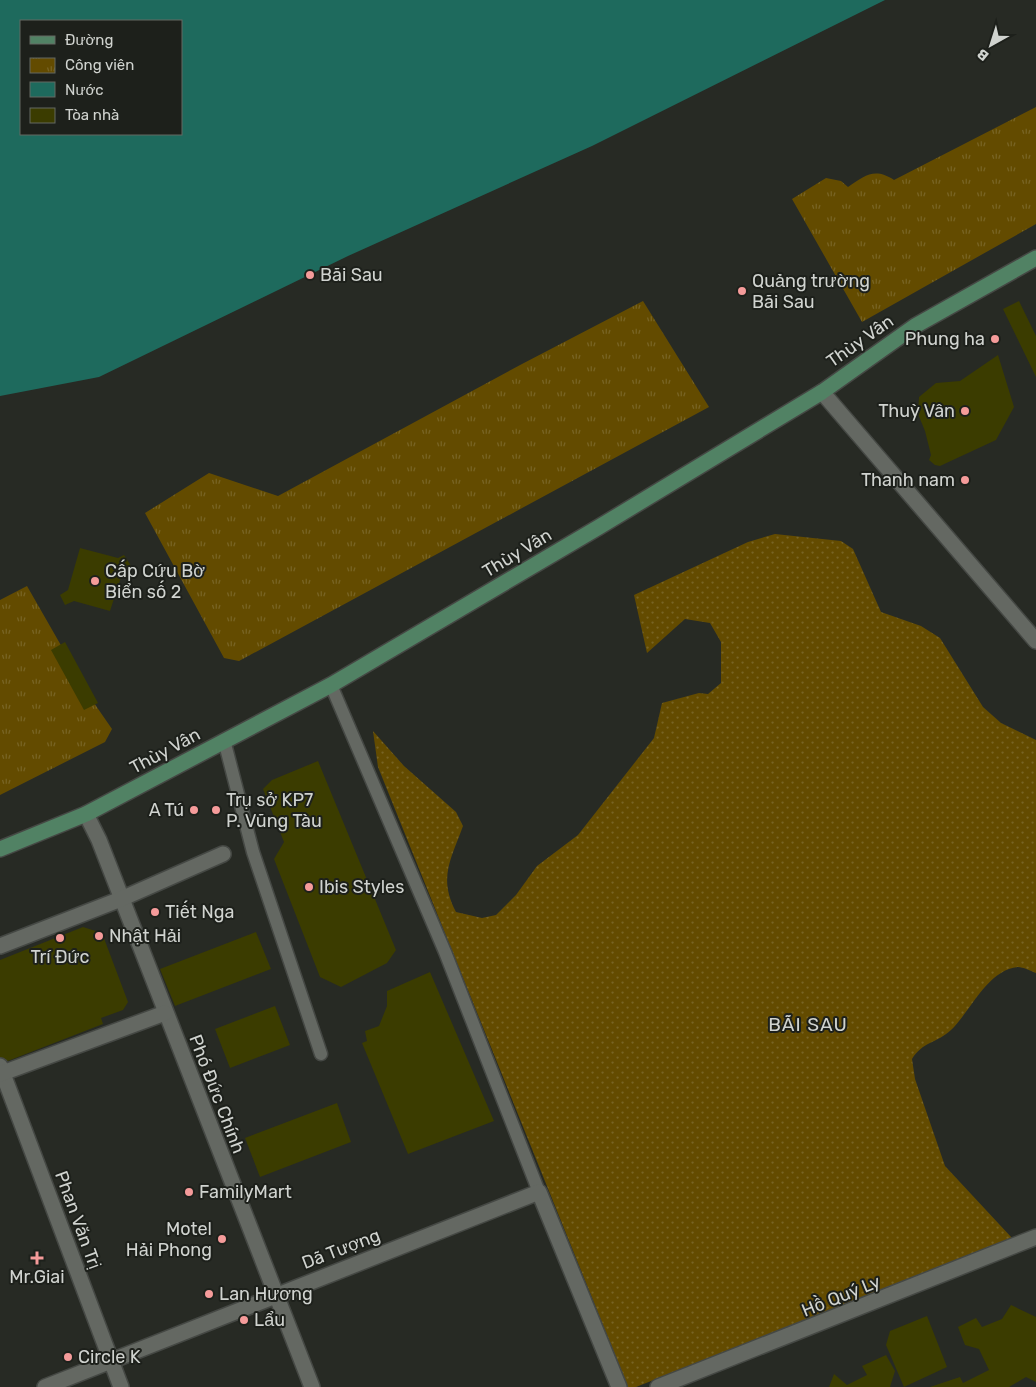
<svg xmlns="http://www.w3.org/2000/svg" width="1036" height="1387" font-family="Rubik,sans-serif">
	<defs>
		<pattern id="grass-dots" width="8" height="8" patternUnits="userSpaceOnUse" patternTransform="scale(1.25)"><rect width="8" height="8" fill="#634b00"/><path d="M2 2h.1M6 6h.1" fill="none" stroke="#786424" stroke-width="1.8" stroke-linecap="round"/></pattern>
		<pattern id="park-tufts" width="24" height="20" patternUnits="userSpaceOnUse" patternTransform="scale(1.25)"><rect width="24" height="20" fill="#634b00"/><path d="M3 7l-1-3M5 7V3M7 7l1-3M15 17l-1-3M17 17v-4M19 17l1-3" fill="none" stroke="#786424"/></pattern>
	</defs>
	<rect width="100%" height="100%" fill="#272a24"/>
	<path fill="url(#grass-dots)" d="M775,534L841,541L853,549L881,612L921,626L940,638L983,707L1001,723L1036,740V973C1031,971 1023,967 1018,967C987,970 971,1011 951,1030C937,1043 922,1042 912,1059L915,1079L945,1166L1012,1238L636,1387H628L378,767L373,731L404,766L456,812L463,826C451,859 438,878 456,912L482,918L496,915L516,895L537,866L578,835L654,738L662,703L699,693L708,694L721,683V642L710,623L685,619L647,653L634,595L748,542Z"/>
	<g fill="url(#park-tufts)">
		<path d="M1036,107V224L862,322L792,199L826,178L841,181L848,187C865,176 874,167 894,180Z"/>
		<path d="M643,301L709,407L239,661L224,658L145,513L209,473L278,496L522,364Z"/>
		<path d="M27,586L94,703L112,729L105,742L0,795V600Z"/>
	</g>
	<path fill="#1e6a5d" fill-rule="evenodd" d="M0,0H885L592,146L348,256L99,377L0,396ZM21,21H181V134H21Z"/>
	<g fill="#3b3c00">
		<path d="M1019,301L1036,336V377L1003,309Z"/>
		<path d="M998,355L1014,407L996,440L940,466L935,465L929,460L931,455L925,431L918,414L919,397L936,383L960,381Z"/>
		<path d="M80,548L118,558L124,555L131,566L123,571L110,611L74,601L65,605L60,595L68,590Z"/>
		<path d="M65,642L98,703L84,710L51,650Z"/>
		<path d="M318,761L396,950L387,963L341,987L320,977L274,859L284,842L263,789L272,780Z"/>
		<path d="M83,927L102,933L128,1002L123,1010L101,1018L103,1024L0,1064V960Z"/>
		<path d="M256,932L271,969L175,1006L160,969Z"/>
		<path d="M430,972L494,1121L408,1154L362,1043L367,1041L365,1031L379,1026L387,1006V991Z"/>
		<path d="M275,1006L290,1045L230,1068L215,1029Z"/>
		<path d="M337,1103L351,1142L260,1177L245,1138Z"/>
		<path d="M1011,1305L1036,1317V1382L1026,1377L1009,1387H930L960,1377L963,1383L989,1370L979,1349L965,1345L958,1327L976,1318L982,1327L1002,1319Z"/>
		<path d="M927,1316L947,1367L904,1387L886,1345L890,1331Z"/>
		<path d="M886,1355L895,1371L890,1387H829L834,1374L847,1385L867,1375L862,1366Z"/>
	</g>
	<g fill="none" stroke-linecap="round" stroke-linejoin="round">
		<g stroke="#454844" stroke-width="15">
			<g id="lane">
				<path d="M331,685L445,952L539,1192"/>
				<path d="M224,740L253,852L321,1054"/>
			</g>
		</g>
		<g stroke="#454844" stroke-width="18">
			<g id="street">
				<path d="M86,814L99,840L312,1387"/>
				<path d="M0,946L121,899L223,854"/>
				<path d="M0,1066L121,1387"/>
				<path d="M0,1074L165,1013"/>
				<path d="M45,1387L539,1192L619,1387"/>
				<path d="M658,1387L1036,1237"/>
			</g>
		</g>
		<g stroke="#454844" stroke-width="18">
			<path id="secondary" d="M822,392L1036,641"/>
		</g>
		<g stroke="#454844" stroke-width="18">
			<path id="primary" d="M0,849L86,814L331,685L599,527L822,392L915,326L1036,258"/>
		</g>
		<use href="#lane" stroke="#646862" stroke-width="12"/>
		<use href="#street" stroke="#646862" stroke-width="15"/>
		<use href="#secondary" stroke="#646862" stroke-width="15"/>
		<use href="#primary" stroke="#518264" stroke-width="15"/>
	</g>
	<g fill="#f59b9a" stroke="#1d201b" stroke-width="2">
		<circle cx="310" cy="275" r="5"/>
		<circle cx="742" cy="291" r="5"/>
		<circle cx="995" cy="339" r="5"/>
		<circle cx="965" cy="411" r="5"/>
		<circle cx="965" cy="480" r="5"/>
		<circle cx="95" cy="581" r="5"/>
		<circle cx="194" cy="810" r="5"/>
		<circle cx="216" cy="810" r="5"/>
		<circle cx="309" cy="887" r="5"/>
		<circle cx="155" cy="912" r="5"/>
		<circle cx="99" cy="936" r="5"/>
		<circle cx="60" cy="938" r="5"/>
		<circle cx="189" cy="1192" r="5"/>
		<circle cx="222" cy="1239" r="5"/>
		<path d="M34.5 1250.5h5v5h5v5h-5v5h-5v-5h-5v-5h5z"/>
		<circle cx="209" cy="1294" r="5"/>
		<circle cx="244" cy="1320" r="5"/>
		<circle cx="68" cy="1357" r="5"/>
	</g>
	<g text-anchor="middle" stroke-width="4" stroke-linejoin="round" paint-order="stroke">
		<g font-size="18" fill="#d0d3cf" stroke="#1d201b" text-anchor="start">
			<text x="320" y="281">Bãi Sau</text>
			<text x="752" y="287">Quảng trường<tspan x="752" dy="21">Bãi Sau</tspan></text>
			<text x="985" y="345" text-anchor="end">Phung ha</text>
			<text x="955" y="417" text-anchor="end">Thuỳ Vân</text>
			<text x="955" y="486" text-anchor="end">Thanh nam</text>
			<text x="105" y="577">Cấp Cứu Bờ<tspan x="105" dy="21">Biển số 2</tspan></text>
			<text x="226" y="806">Trụ sở KP7<tspan x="226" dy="21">P. Vũng Tàu</tspan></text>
			<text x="184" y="816" text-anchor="end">A Tú</text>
			<text x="319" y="893">Ibis Styles</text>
			<text x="165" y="918">Tiết Nga</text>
			<text x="109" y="942">Nhật Hải</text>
			<text x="60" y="963" text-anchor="middle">Trí Đức</text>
			<text x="199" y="1198">FamilyMart</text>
			<text x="212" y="1235" text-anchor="end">Motel<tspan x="212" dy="21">Hải Phong</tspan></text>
			<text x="37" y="1283" text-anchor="middle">Mr.Giai</text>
			<text x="219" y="1300">Lan Hương</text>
			<text x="254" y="1326">Lẩu</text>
			<text x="78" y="1363">Circle K</text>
		</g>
		<g font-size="18" fill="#d0d3cf" stroke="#1d201b">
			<text transform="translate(860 341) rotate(-35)" y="6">Thùy Vân</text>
			<text transform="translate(517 553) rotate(-31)" y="6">Thùy Vân</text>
			<text transform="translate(165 751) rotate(-28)" y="6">Thùy Vân</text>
			<text transform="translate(217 1094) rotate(69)" y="6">Phó Đức Chính</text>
			<text transform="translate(78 1220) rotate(70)" y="6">Phan Văn Trị</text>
			<text transform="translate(341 1249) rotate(-21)" y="6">Dã Tượng</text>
			<text transform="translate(841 1296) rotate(-22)" y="6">Hồ Quý Ly</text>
		</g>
		<g font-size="19" letter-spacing="1" fill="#d0d3cf" stroke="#1d201b">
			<text x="808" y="1031">BÃI SAU</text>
		</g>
	</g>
	<rect x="20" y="20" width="162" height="115" fill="#1d201b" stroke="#656863"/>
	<rect x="30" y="36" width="25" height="8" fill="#518264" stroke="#656863"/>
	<text x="65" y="45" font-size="15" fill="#d0d3cf">Đường</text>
	<rect x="30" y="58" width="25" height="15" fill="url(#park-tufts)" stroke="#656863"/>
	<text x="65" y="70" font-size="15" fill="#d0d3cf">Công viên</text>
	<rect x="30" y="82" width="25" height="15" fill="#1e6a5d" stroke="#656863"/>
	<text x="65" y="95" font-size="15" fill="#d0d3cf">Nước</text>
	<rect x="30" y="108" width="25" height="15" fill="#3b3c00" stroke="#656863"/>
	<text x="65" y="120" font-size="15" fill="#d0d3cf">Tòa nhà</text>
	<g transform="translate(991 45) rotate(219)" stroke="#1d201b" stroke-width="4" paint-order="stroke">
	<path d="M0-4L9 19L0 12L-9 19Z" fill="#d0d3cf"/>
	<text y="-8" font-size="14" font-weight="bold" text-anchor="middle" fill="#d0d3cf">B</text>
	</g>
</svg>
